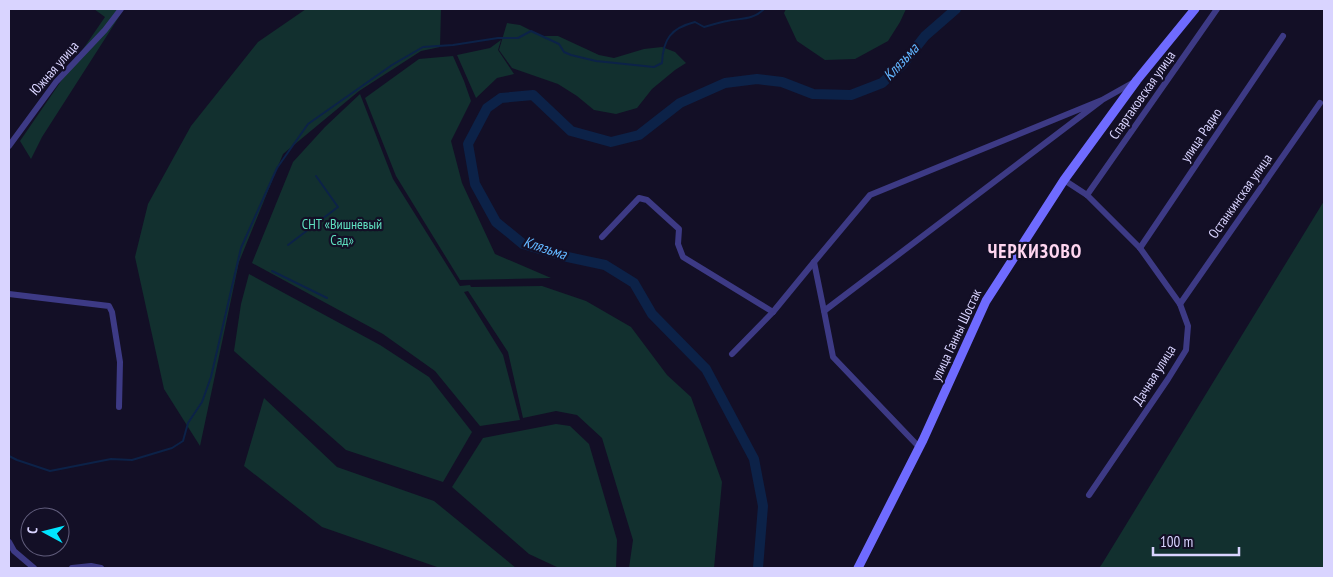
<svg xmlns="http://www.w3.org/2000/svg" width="1333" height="577" font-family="'PT Sans Narrow',sans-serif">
	<rect width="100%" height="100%" fill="#130f26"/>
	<g fill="#12302f">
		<path d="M94,9H124L42,137L31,159L20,141L105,17Z"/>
		<path d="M306,9H441L440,47L421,51L359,91L283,154L239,262L200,446L164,389L135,257L148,204L191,126L258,42Z"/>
		<path d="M786,9H906L900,22L888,41L855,59L825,60L797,41L784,13Z"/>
		<path d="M507,23L520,25L542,36H558L599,55L614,58L644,49L662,47L675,52L686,63L675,70L652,89L637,108L616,114L594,110L577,96L558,84L512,68L499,50Z"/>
		<path d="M501,40L498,50L514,74L497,78L476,98L457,55L490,48Z"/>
		<path d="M453,56L464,81L471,101L451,141L462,183L495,254L551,278L460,280L396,176L365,98L419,59Z"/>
		<path d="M360,94L393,179L460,286L470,285L471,287L542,286L586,301L631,327L667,375L691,397L722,482L714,568H629L633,540L602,438L577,415L556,411L523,418L508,352L468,291L464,292L503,355L520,420L480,426L435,371L383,334L252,263L293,162L325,127Z"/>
		<path d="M1324,201V568H1099L1102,564Z"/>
		<path d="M249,274L380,345L429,377L472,432L443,482L346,450L234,351L241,304Z"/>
		<path d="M264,398L337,467L434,501L516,568H440L322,527L244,466Z"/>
		<path d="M556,424L570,426L589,444L617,540L616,568H559L529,554L452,487L483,438Z"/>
	</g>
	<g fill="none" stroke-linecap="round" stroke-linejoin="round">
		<g stroke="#0c2248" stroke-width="2">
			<path d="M288,245L338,207L316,176"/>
			<path d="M272,271L327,298"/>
			<path d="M9,456L17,460L50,471L111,459L132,460L172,448L183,441L188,423L202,402L211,377L241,248L277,168L308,124L392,65L423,47L453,45L498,38H518L531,31L559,44L564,52L571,55L596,61L654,67L662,63C663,39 671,28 695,22L704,27C712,25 720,22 727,21C742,18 753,20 764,9"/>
		</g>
		<path stroke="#0c2248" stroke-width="10" d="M758,568L763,506L754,459L706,369L652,314L634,283L605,265L563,256L523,244L496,222L475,184L468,144L487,108L501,98L533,95L571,131L611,142L639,135L680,103L725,83L757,79L782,82L813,94L851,95L882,83L903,64L925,36L956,9"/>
		<g stroke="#3d3a85" stroke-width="6">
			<path d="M1102,100L870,195L814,262L824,311L1102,100L1134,82"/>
			<path d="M9,146L56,82L105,30L121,9"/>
			<path d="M1064,180L1087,195L1140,248L1180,304L1188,326L1186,350L1168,379L1089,495"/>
			<path d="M1087,195L1217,9"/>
			<path d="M602,237L639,198L647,200L679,229L678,244L683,257L773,312L814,262"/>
			<path d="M1140,248L1283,36"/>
			<path d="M9,294L109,306L112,312L120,362L119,407"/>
			<path d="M1180,304L1320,103"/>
			<path d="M824,311L833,357L919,447"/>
			<path d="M732,354L773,312"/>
			<path d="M9,542L14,551L34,568"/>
			<path d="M72,568L91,566L101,568"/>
		</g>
		<path stroke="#6f6bff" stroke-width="9" d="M858,568L923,440L986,301L1064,180L1137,80L1195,9"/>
	</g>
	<g text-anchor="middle" stroke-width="4.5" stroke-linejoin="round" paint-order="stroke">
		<g font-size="14" fill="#d9d4ff" stroke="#130f26">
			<text transform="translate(54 68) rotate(-49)" y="5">Южная улица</text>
			<text transform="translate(1142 95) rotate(-55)" y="5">Спартаковская улица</text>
			<text transform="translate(1201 135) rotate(-56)" y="5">улица Радио</text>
			<text transform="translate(1240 196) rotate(-55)" y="5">Останкинская улица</text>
			<text transform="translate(956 335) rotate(-65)" y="5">улица Ганны Шостак</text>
			<text transform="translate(1154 375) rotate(-58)" y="5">Дачная улица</text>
		</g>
		<g font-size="14" fill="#5fe0c0" stroke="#130f26">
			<text x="342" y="229">СНТ «Вишнёвый<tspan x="342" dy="16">Сад»</tspan></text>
		</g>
		<g font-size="15" font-style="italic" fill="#62b6ff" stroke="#130f26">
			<text transform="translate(901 62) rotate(-47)" y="5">Клязьма</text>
			<text transform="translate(545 248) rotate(18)" y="5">Клязьма</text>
		</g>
		<g font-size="19" font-weight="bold" letter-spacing="1" fill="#ffd6f0" stroke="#130f26">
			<text x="1035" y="258">ЧЕРКИЗОВО</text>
		</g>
	</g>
	<rect width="1333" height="577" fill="none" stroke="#d9d4ff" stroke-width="20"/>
	<g transform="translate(45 532) rotate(277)"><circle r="24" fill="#130f26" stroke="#625e7d"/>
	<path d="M0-4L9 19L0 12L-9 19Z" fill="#00e5ff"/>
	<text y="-8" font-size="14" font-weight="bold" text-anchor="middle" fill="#d9d4ff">С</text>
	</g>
	<path d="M1153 547v8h86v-8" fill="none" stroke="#d9d4ff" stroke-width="2.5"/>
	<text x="1160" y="547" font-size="15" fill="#d9d4ff" stroke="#130f26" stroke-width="4" paint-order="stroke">100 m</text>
</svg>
